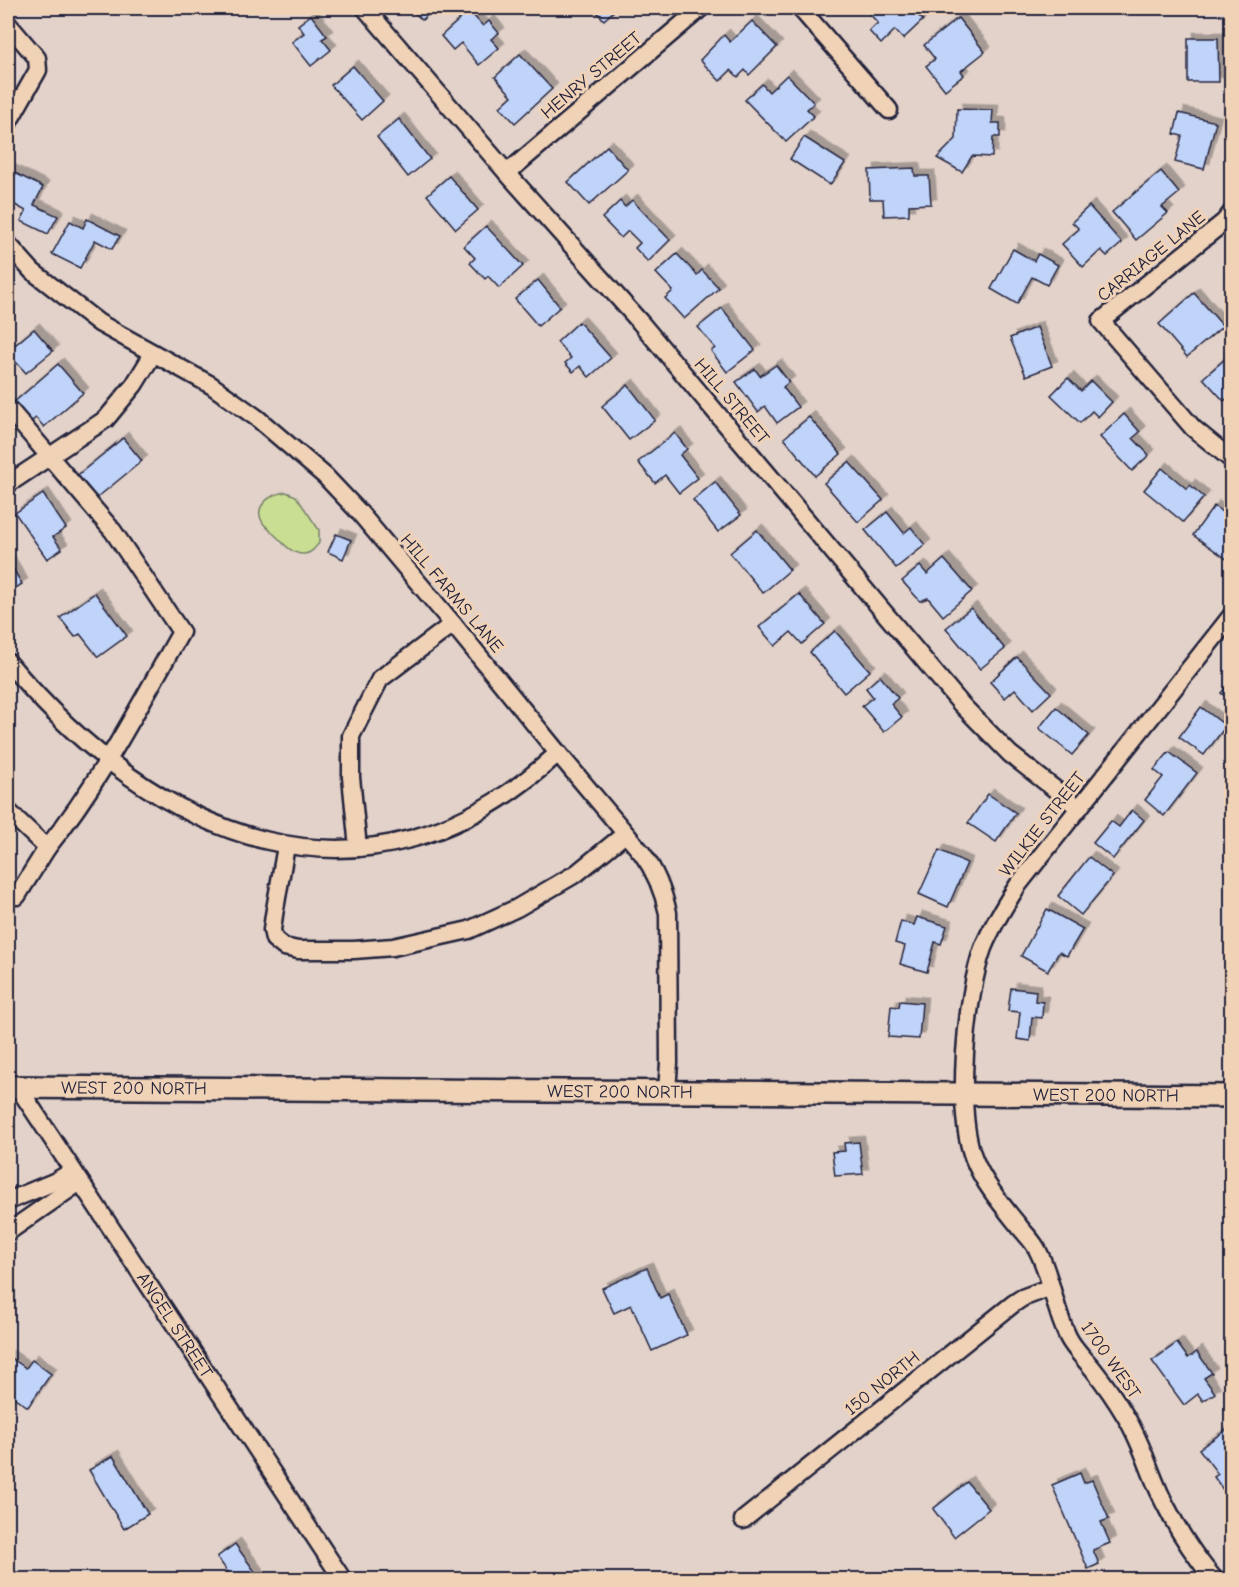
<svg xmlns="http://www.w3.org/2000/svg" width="1239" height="1587" font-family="'Comic Neue',sans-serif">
	<defs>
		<filter id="shadow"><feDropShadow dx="5.5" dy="-5.5" stdDeviation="0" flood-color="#0004"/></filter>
	</defs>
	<rect width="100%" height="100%" fill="#e2d2ca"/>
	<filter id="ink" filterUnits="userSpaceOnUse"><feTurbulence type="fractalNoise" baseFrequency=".0167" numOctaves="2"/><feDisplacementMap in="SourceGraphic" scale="12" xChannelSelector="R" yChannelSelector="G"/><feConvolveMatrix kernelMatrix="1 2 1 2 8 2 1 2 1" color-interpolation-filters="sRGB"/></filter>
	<g filter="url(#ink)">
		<path fill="#cade93" stroke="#768067" stroke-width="1.5" d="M286,492L296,496L319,530V543C315,548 311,554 304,554C293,555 284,544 277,537C273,533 267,528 263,523C252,506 271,494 286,492Z"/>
		<g fill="#c0d3f8" stroke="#22223b" stroke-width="1.5" filter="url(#shadow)">
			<path d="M410,8H436L422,20Z"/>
			<path d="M593,8H617L604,20Z"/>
			<path d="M864,8H910L923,20L903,39L895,30L881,44L869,31L878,23Z"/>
			<path d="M469,11L483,26L489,21L499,33L491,39L499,48L479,65L461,43L453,50L441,36Z"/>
			<path d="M311,15L327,36L322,39L331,50L311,66L292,42L304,33L298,25Z"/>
			<path d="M958,18L985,52L961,71L964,75L945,90L926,66L935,59L924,45Z"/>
			<path d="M752,21L777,47L749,75L745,70L738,77L731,70L720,81L700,60L724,35L730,42Z"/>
			<path d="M1188,38H1218L1219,82H1188Z"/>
			<path d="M520,54L552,89L515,123L500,107L512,96L495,77Z"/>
			<path d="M353,66L383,101L362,120L331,85Z"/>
			<path d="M787,75L814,103L807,109L814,116L786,142L745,100L762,84L769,92Z"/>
			<path d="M957,109L993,110L992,123H1000V137H993L992,157L972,156L962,172L937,158L956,139Z"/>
			<path d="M1179,113L1216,122L1204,169L1175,162L1182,136L1174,134Z"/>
			<path d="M399,119L430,159L408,177L377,137Z"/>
			<path d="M804,137L845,163L830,185L790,159Z"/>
			<path d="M607,146L628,170L589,205L568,182Z"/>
			<path d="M914,168L915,176H929L931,204L909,205V215L884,216L883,199H870L869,170Z"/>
			<path d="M9,170L43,187L34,205L58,216L48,234L21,221L26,211L8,201Z"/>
			<path d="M1161,171L1179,193L1162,207L1168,213L1136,240L1112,212Z"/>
			<path d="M449,176L478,210L456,229L427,195Z"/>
			<path d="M632,200L670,240L648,262L635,248L640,243L628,231L621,238L602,218L620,201L625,207Z"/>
			<path d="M1089,206L1122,243L1107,256L1101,250L1083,267L1062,244L1079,229L1072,222Z"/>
			<path d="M87,219L120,236L112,249L95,240L80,268L52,254L70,221L83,228Z"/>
			<path d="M486,226L523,266L499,288L488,276L485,279L470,263L475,258L464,246Z"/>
			<path d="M1013,249L1034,261L1038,254L1058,265L1047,285L1032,277L1017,304L991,289Z"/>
			<path d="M677,254L697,275L702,270L719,288L684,319L665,298L673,291L656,273Z"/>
			<path d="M538,280L560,307L538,326L515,299Z"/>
			<path d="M1194,293L1223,326L1187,357L1159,324Z"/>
			<path d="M722,308L755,350L727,372L711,351L715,348L698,327Z"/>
			<path d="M579,322L611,358L589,377L580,366L573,372L565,363L571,358L557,342Z"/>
			<path d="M1037,327L1052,366L1026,376L1010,338Z"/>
			<path d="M34,329L53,351L26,373L15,361L8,367V348L9,350Z"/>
			<path d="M1232,353V394L1224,401L1203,378Z"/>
			<path d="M58,364L83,393L44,427L36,418L29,423L12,404Z"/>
			<path d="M776,365L789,382L783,387L798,407L777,423L765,406L758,412L736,382L755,369L760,376Z"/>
			<path d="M1068,378L1081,391L1091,381L1112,402L1098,417L1092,411L1080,423L1051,395Z"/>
			<path d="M628,385L655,420L629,440L602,406Z"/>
			<path d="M1124,414L1140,432L1133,438L1149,455L1132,471L1100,437Z"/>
			<path d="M809,417L841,454L815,476L784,438Z"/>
			<path d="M675,433L687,449L680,455L698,478L679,493L665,475L655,483L638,462Z"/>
			<path d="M123,438L142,461L93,501L74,478Z"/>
			<path d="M849,462L883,500L858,522L824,483Z"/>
			<path d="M1162,468L1187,489L1190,485L1204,497L1183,522L1144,490Z"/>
			<path d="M715,482L741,515L718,532L693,500Z"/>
			<path d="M43,494L66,528L53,537L62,549L47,559L15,513Z"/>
			<path d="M1214,506L1230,518L1225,525L1232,530L1231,562L1193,535Z"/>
			<path d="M887,512L904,533L911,527L925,545L896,568L865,530Z"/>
			<path d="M757,530L790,570L763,593L730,553Z"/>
			<path d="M336,534L351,540L343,559L328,552Z"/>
			<path d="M944,559L972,591L943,616L928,598L920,601L902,581L920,566L927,574Z"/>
			<path d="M8,560L22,584L8,593Z"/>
			<path d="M95,593L127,636L98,657L80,634L75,637L60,618Z"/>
			<path d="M799,594L825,624L802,644L791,632L775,646L759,627Z"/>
			<path d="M971,608L1005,649L980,669L946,628Z"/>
			<path d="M835,631L870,671L844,693L810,652Z"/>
			<path d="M1017,657L1051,693L1033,710L1015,689L1005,698L990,682Z"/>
			<path d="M880,676L898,698L891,704L902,717L884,732L862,706L873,697L866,688Z"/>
			<path d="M1232,680V701L1221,693Z"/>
			<path d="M1056,707L1089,735L1072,755L1039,728Z"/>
			<path d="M1201,707L1226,726L1204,755L1179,737Z"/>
			<path d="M1169,752L1197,773L1164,816L1145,800L1163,777L1154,770Z"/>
			<path d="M988,794L1016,813L996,842L968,823Z"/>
			<path d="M1132,810L1144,820L1113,859L1093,843L1111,821L1119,827Z"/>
			<path d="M939,850L967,863L948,907L919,894Z"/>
			<path d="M1089,857L1113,876L1081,915L1058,896Z"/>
			<path d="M1047,909L1083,929L1067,956L1059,952L1048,971L1021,956Z"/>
			<path d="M917,917L947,926L941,944L935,942L927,972L900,964L905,946L895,943L901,921L914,925Z"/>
			<path d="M1011,988L1036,991L1035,1001L1043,1002L1042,1018L1032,1017L1030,1041L1017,1039L1020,1012L1008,1011Z"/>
			<path d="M900,1001L922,1003L919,1039L888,1037L891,1006L899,1007Z"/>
			<path d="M859,1142L863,1174L835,1176L832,1152L845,1151L844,1143Z"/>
			<path d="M647,1268L660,1298L668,1294L687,1335L652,1351L631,1305L614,1313L602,1288Z"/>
			<path d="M1177,1343L1188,1358L1197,1352L1212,1373L1204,1378L1215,1393L1203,1401L1198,1394L1184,1405L1152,1361Z"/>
			<path d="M8,1356L26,1368L32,1360L51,1374L28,1407L8,1393Z"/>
			<path d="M1229,1428L1232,1432V1489L1226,1494L1214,1477L1218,1474L1199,1449Z"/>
			<path d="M113,1456L148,1514L124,1529L89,1470Z"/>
			<path d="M1080,1473L1084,1483L1092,1480L1109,1519L1101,1522L1110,1543L1093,1550L1099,1564L1088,1569L1052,1485Z"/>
			<path d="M967,1482L989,1509L954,1537L933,1509Z"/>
			<path d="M235,1544L261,1580H224L230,1575L217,1557Z"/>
		</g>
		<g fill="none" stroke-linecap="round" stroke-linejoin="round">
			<g stroke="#22223b" stroke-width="21">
				<g id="minor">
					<path d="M365,8L507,173L640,322L961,704L1010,754L1079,808"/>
					<path d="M800,8L889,110"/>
					<path d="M8,24L37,58L38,70L8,123"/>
					<path d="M507,173L701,8"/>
					<path d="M1232,212L1224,222L1101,321L1193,428L1232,460"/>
					<path d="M8,244L32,271L99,323L211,385L257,418L325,476L359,512L453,624L558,753L642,853C656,872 663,890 668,913L669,1063L667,1091"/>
					<path d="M8,408L113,531L181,632C139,706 100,782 47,848L8,811"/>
					<path d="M8,484L106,419L134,385L153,354"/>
					<path d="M8,662C156,840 367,930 558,753"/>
					<path d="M286,846L274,915L272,930L274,939L284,947L298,950H354L393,947L469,930L517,908L577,873L625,834"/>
					<path d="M358,848L351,777V736L380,679L453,624"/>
					<path d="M17,896L47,848"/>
					<path id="s1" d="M18,1087L343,1580"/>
					<path d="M8,1201L54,1182L73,1171"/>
					<path d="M8,1232L80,1182"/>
					<path d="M743,1520L1013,1304L1022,1298L1051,1287"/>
					<path d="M1215,1580C1196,1558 1180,1534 1167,1508C1151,1479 1144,1446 1126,1417C1116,1400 1105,1384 1093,1369C1084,1358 1074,1349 1068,1337C1054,1309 1052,1278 1038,1251C1034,1242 1025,1234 1019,1226C1002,1205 984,1184 974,1159C955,1112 966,995 983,948C992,926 1005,905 1018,885L1232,615"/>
				</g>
			</g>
			<g stroke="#22223b" stroke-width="26">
				<g id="major">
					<path id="s2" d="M8,1087L1232,1096"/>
				</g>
			</g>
			<use href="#minor" stroke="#f0d2b6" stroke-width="16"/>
			<use href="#major" stroke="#f0d2b6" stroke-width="21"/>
		</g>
	</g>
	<g text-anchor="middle" stroke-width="6" stroke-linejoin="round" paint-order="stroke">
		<g font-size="18" fill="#22223b" stroke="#f0d2b6">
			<text transform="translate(591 75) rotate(-40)" y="6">HENRY STREET</text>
			<text transform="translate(1151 256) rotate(-39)" y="6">CARRIAGE LANE</text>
			<text transform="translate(732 401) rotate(50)" y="6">HILL STREET</text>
			<text transform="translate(452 593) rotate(50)" y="6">HILL FARMS LANE</text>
			<text transform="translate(1042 824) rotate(-52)" y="6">WILKIE STREET</text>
			<text dy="6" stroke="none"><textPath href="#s2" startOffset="126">WEST 200 NORTH</textPath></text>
			<text dy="6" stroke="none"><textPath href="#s2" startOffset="612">WEST 200 NORTH</textPath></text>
			<text dy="6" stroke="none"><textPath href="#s2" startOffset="1098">WEST 200 NORTH</textPath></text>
			<text dy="6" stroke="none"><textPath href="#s1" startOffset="285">ANGEL STREET</textPath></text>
			<text transform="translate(1111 1360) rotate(55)" y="6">1700 WEST</text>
			<text transform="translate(882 1383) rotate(-39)" y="6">150 NORTH</text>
		</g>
	</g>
	<rect width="1239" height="1587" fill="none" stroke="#f0d2b6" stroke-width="30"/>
	<rect x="15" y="15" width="1209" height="1557" fill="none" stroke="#22223b" stroke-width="2" filter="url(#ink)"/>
</svg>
